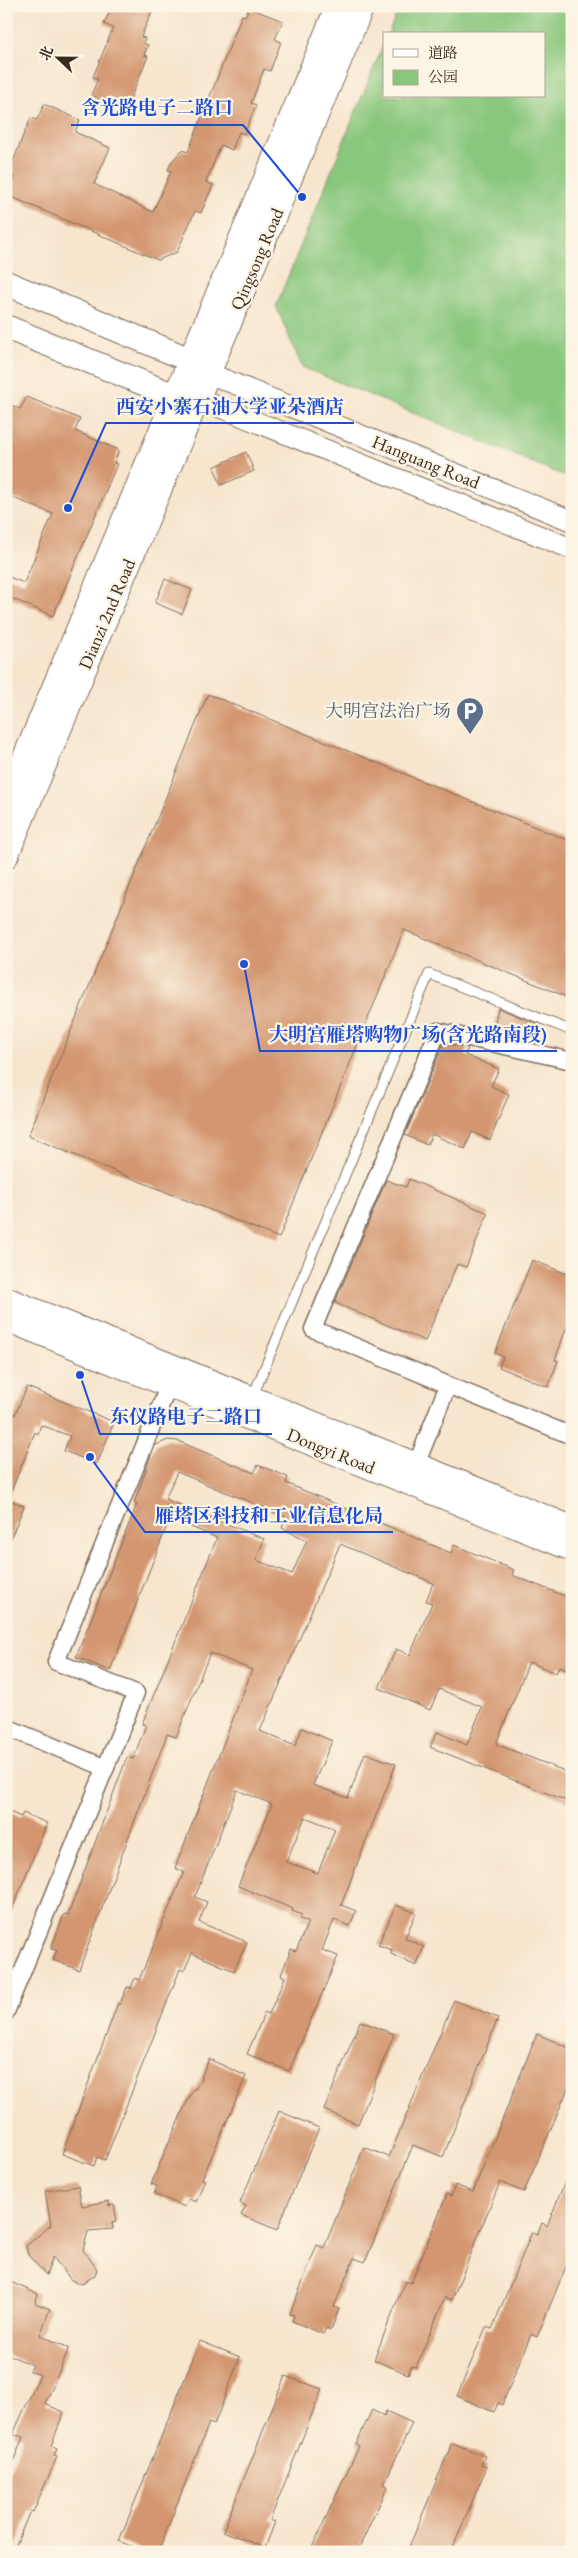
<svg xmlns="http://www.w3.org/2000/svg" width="578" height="2558" font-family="'EB Garamond','Noto Serif SC',serif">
	<rect width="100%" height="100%" fill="#fcf5e5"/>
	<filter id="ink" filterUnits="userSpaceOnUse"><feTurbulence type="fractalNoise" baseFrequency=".02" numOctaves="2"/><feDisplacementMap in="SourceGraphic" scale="10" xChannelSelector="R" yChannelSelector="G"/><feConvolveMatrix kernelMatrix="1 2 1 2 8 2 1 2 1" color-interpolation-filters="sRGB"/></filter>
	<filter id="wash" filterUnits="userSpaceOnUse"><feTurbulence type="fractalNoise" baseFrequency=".0096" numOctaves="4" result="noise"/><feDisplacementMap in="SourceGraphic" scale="20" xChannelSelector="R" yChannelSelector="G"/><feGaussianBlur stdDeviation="1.12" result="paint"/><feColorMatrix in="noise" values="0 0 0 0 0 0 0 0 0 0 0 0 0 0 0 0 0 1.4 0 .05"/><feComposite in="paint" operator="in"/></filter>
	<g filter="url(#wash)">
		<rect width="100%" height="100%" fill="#f7e5cd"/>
		<path fill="#89c77e" stroke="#62784e" d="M400,6H572V479L302,367L276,306L384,43V96H544V34H388Z"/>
		<g id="blocks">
			<g fill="#d39670" fill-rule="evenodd">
				<path d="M112,6H154L141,37L145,38L143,43L148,45L144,55L148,56L128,104L121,102L118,107L91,95L98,79L93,77L113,28L104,24Z"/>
				<path d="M249,8L283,21L275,39L281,42L270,71L264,69L251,103L256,105L244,134L239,132L232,150L221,145L206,182L213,185L201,213L195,211L177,252L158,260L7,195L14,177L8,175L23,136L31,118L37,120L44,104L80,120L75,132L110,148L94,184L153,212L171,171L168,170L172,161L182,150L188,152L242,15L245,16Z"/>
				<path d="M27,397L80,419L75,431L119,450L114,463L117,464L53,616L6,596V576L24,583L53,514L6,495V403L20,409Z"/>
				<path d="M246,452L254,471L221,485L214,467Z"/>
				<path d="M165,579L192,590L182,614L155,603Z"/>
				<path d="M208,694L572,842V999L404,930L279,1238L28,1136Z"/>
				<path d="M498,1008L537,1024L534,1037L494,1027Z"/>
				<path d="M444,1043L468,1048L465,1055L499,1069L491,1086L509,1094L490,1140L472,1132L465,1149L432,1134L427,1145L405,1135Z"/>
				<path d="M409,1179L488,1213L466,1267L457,1264L425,1341L335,1303L386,1180L406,1187Z"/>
				<path d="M532,1260L572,1276V1312L555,1360L558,1361L548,1387L499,1367L503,1357L495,1353Z"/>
				<path d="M27,1387L114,1422L97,1464L64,1451L70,1436L41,1425L38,1434L35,1432L8,1499L24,1506L7,1547L6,1411L15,1415Z"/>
				<path d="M168,1440L178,1441L254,1473L258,1465L288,1477L286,1483L451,1553L454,1545L514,1570L512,1575L572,1599V1671L559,1666L556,1673L529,1662L496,1744L572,1774V1803L430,1747L437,1732L467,1745L482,1707L439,1689L430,1710L379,1688L396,1649L410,1655L432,1603L426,1601L433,1583L340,1544L260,1731L295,1746L302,1728L332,1741L313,1785L348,1798L365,1753L396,1764L341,1905L356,1911L350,1926L334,1920L322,1950L338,1956L289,2071L247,2054L265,2012L269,2014L285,1977L281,1975L291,1949L296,1951L308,1922L300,1919L302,1915L292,1911L293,1909L238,1886L272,1804L237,1790L195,1897L207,1902L199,1922L247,1942L234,1971L192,1953L184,1971L180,1969L105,2160L97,2157L94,2166L62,2154L118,2003L120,2004L127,1987L131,1988L135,1978L139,1980L184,1872L175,1868L252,1670L210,1653L176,1737L167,1734L79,1970L53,1960L57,1950L51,1949L64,1914L68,1915L127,1757L133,1759L146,1725L142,1724L217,1538L170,1518L110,1671L76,1657L137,1504L134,1503L153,1450L156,1445ZM177,1472L286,1517L282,1528L307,1540L292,1574L256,1560L264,1539L165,1499ZM305,1817L335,1829L318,1873L286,1862Z"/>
				<path d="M10,1812L21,1817L23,1813L47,1823L7,1922L6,1821Z"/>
				<path d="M396,1905L416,1913L405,1938L424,1947L416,1966L391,1954L392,1950L378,1945Z"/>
				<path d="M454,2000L498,2018L443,2157L413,2145L365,2262L354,2258L334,2307L339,2309L331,2330L326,2328L323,2334L292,2321L294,2315L290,2314L317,2245L324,2248L364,2147L389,2157Z"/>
				<path d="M360,2021L394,2034L358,2124L324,2110Z"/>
				<path d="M537,2034L572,2049V2079L524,2192L500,2182L452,2300L445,2297L416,2367L411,2366L408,2374L374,2360L405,2281L411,2283L447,2194L451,2196L455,2185L473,2192Z"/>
				<path d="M209,2059L246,2076L202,2179L205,2180L196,2202L189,2199L185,2207L154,2194L157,2186L151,2184L184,2108L194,2088L196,2089Z"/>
				<path d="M279,2111L319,2128L277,2230L241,2215L246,2206L240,2203Z"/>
				<path d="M572,2165V2252L537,2337L531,2334L502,2405L498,2403L494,2412L457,2396L486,2327L492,2329L532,2232L537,2234L542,2223L547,2226Z"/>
				<path d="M78,2186L82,2206L109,2201V2206L114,2205L117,2221L112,2222L113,2229L88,2231L83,2250L97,2269L95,2275L82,2284L71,2280L53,2257L46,2275L28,2255L26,2246L51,2225L45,2191Z"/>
				<path d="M6,2280L38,2294L35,2303L50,2309L40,2335L69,2348L45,2404L64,2412L51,2446L57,2449L54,2456L57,2457L33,2512L30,2511L13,2552H6V2480L23,2437L13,2434L40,2375L30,2371L33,2365L6,2354Z"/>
				<path d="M200,2341L240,2357L214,2425L209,2423L158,2552H144L119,2541Z"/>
				<path d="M285,2376L322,2389L270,2520L275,2522L265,2548L223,2531Z"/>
				<path d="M372,2410L384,2416L386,2411L412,2423L384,2484L388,2486L357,2552H310L359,2446L356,2444Z"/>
				<path d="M452,2443L485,2456L481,2465L487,2467L479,2485L451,2552H407Z"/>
			</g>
		</g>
	</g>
	<g filter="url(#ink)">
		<use href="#blocks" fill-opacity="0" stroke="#7d6b5b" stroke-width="1"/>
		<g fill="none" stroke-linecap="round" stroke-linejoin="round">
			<g stroke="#7d6b5b" stroke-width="11">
				<path id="service" d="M252,1398L429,974L572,1031"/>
			</g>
			<g stroke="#7d6b5b" stroke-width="19">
				<g id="minor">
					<path d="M448,1385L572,1436"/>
					<path d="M416,1465L448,1385L313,1329L438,1031L572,1061"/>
					<path d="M6,1727L106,1768"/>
					<path d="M6,2012L136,1693L56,1662L169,1385"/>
				</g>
			</g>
			<g stroke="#7d6b5b" stroke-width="22">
				<g id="tertiary">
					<path d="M196,364L208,373L572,521"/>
					<path d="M197,398L572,549"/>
				</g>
			</g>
			<g stroke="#7d6b5b" stroke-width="26">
				<g id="secondary">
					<path d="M6,283L190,360"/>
					<path d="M6,327L175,396L191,397"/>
					<path d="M6,803L338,6"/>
					<path d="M6,856L362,6"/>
					<path d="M6,1299L572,1528"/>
					<path d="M6,1319L572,1549"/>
				</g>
			</g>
			<use href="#service" stroke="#fff" stroke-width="9"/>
			<use href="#minor" stroke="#fff" stroke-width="16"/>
			<use href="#tertiary" stroke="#fff" stroke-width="20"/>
			<use href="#secondary" stroke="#fff" stroke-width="24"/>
		</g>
	</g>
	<defs>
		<g id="parking-pin" transform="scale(1.4375)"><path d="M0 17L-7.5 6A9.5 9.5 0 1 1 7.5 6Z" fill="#5c6f8a" stroke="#fcf5e5"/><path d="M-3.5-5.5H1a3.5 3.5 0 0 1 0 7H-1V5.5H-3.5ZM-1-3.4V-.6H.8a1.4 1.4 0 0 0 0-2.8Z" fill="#fff"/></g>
	</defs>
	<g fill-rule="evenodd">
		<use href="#parking-pin" x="470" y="711"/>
	</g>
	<g text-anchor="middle" stroke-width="4.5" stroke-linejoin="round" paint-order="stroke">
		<g font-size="18" fill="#3b2a1e" stroke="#fcf5e5">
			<text transform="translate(257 259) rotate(-67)" y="6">Qingsong Road</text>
			<text transform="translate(426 462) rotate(22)" y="6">Hanguang Road</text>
			<text transform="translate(107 614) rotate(-67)" y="6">Dianzi 2nd Road</text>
			<text transform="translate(331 1451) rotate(22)" y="6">Dongyi Road</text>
		</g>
		<g font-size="18" fill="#4e5e75" stroke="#fcf5e5" text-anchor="end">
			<text x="451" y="717">大明宫法治广场</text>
		</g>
	</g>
	<path fill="none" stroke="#1d4ed8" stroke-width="2" d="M302 197L243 125H71M68 508L106 423H354M244 964L260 1051H557M80 1375L100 1434H272M90 1457L145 1532H393"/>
	<g fill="#1d4ed8" stroke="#fcf5e5" stroke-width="2">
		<circle cx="302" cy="197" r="5"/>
		<circle cx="68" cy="508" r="5"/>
		<circle cx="244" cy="964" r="5"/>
		<circle cx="80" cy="1375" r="5"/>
		<circle cx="90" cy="1457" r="5"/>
	</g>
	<g font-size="19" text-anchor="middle" font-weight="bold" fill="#1d4ed8" stroke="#fcf5e5" stroke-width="4.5" stroke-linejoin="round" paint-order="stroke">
		<text x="157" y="114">含光路电子二路口</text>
		<text x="230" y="413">西安小寨石油大学亚朵酒店</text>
		<text x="408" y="1041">大明宫雁塔购物广场(含光路南段)</text>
		<text x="186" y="1423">东仪路电子二路口</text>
		<text x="269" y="1522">雁塔区科技和工业信息化局</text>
	</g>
	<rect width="578" height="2558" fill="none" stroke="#fcf5e5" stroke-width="25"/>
	<rect x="383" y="32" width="162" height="65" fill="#fcf5e5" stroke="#afa495"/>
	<rect x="393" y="49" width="25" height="8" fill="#ffffff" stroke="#afa495"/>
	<text x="428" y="58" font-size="15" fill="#3b2a1e">道路</text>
	<rect x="393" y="70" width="25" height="15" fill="#89c77e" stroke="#afa495"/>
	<text x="428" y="82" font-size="15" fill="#3b2a1e">公园</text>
	<g transform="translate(58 58) rotate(292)" stroke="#fcf5e5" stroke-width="4" paint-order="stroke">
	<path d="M0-4L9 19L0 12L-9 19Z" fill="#3b2a1e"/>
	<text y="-8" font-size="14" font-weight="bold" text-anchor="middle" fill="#3b2a1e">北</text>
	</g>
</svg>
